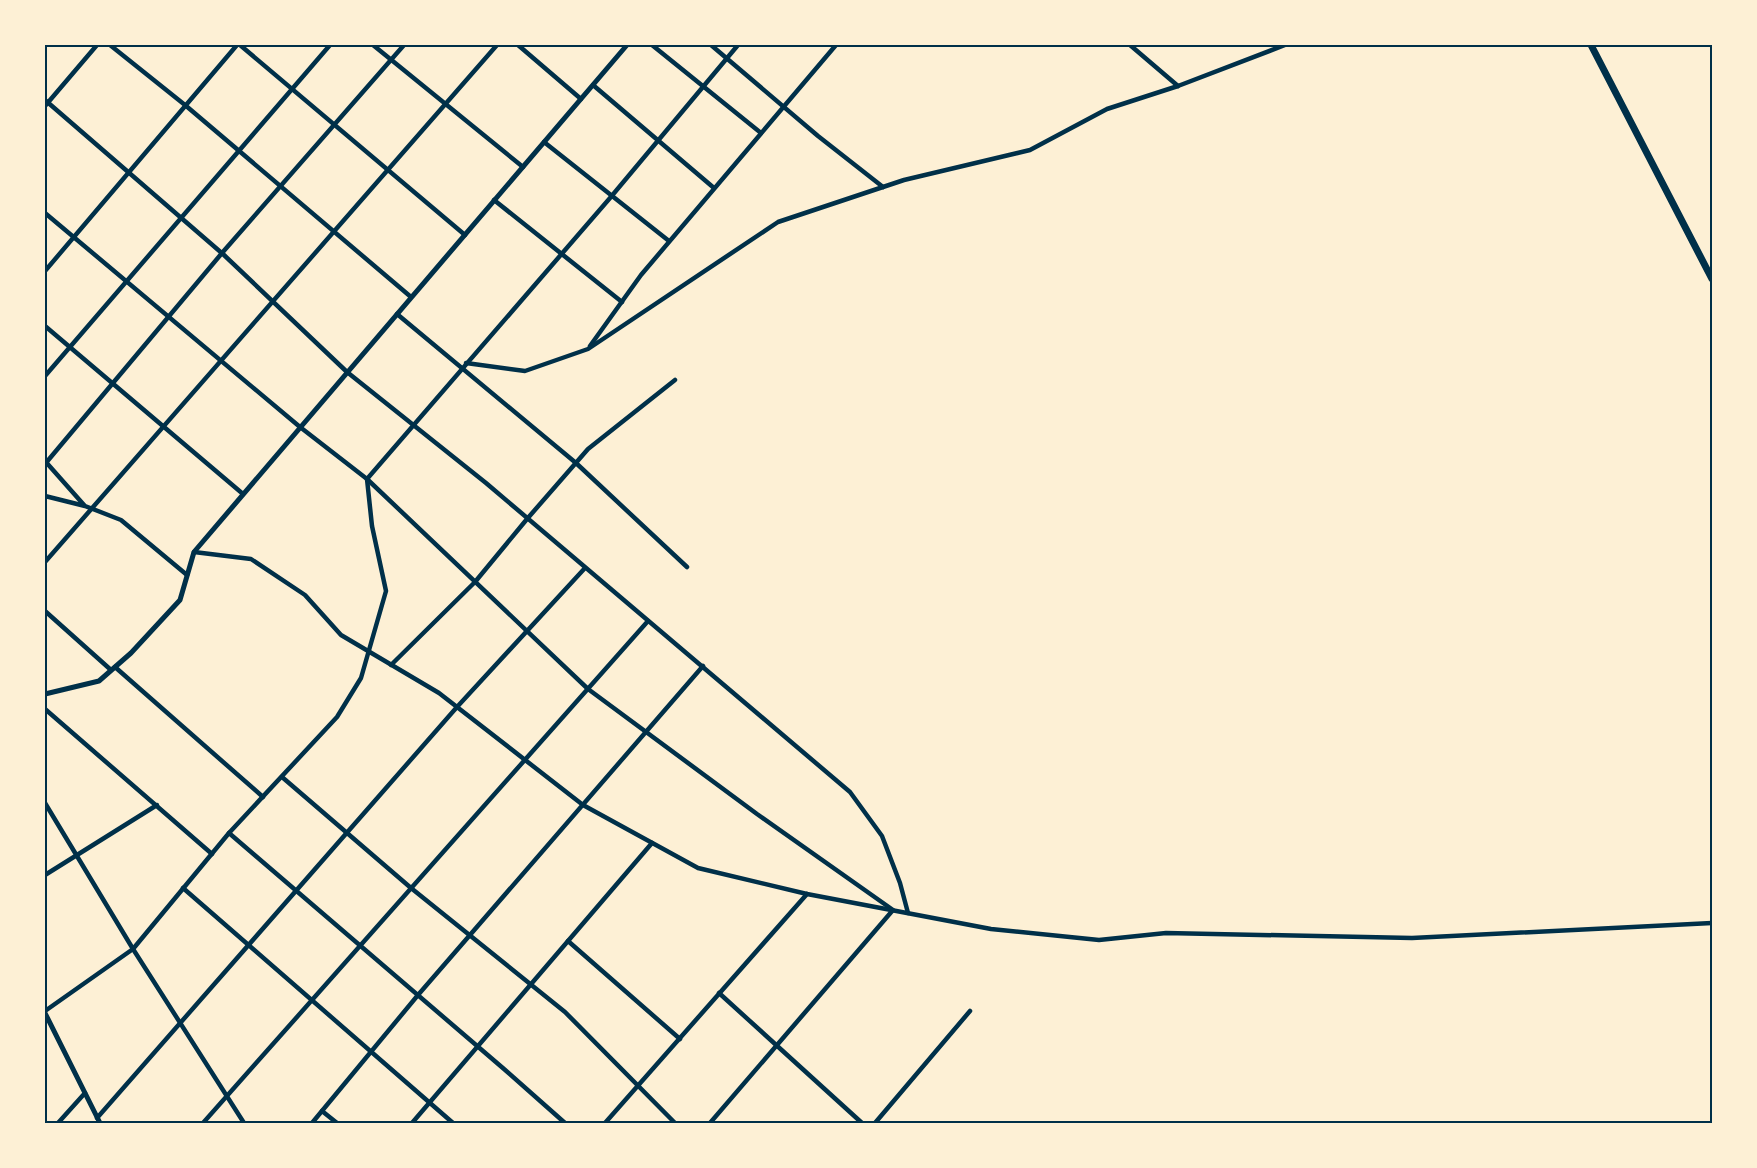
<svg xmlns="http://www.w3.org/2000/svg" width="1757" height="1168" font-family="Manrope,sans-serif">
	<rect width="100%" height="100%" fill="#fdf0d5"/>
	<g fill="none" stroke-linecap="round" stroke-linejoin="round">
		<g stroke="#003049" stroke-width="4.5">
			<path d="M110,45L185,105L411,297"/>
			<path d="M240,45L465,235"/>
			<path d="M373,45L523,167"/>
			<path d="M518,45L581,99"/>
			<path d="M652,45L761,133"/>
			<path d="M711,45L818,136L883,187"/>
			<path d="M1130,45L1178,86"/>
			<path d="M593,85L714,188"/>
			<path d="M45,100L224,255L347,372L486,483L850,792L882,836L900,883L908,913"/>
			<path d="M45,106L97,45"/>
			<path d="M544,142L669,241"/>
			<path d="M494,200L622,302"/>
			<path d="M45,213L300,427L367,479L588,689L757,814L893,910L710,1123"/>
			<path d="M45,271L237,45"/>
			<path d="M397,314L576,463L687,567"/>
			<path d="M45,326L243,494"/>
			<path d="M590,346L641,275L836,45"/>
			<path d="M466,363L525,371L588,349L778,222L904,180L1030,150L1107,109L1178,86L1285,45"/>
			<path d="M45,376L330,45"/>
			<path d="M45,461L84,505"/>
			<path d="M45,464L222,253L404,45"/>
			<path d="M45,496L85,506L121,520L187,575"/>
			<path d="M194,552L251,559L305,595L341,635L439,693L583,805L698,868L807,894L991,929L1099,940L1166,933L1412,938L1712,923"/>
			<path d="M45,562L497,45"/>
			<path d="M45,611L111,670"/>
			<path d="M391,665L475,582L527,519L588,449L675,380"/>
			<path d="M115,667L263,797"/>
			<path d="M45,709L212,854"/>
			<path d="M282,777L411,888L565,1012L675,1123"/>
			<path d="M45,803L133,949L244,1123"/>
			<path d="M229,833L504,1069L565,1123"/>
			<path d="M45,875L157,805"/>
			<path d="M183,888L453,1123"/>
			<path d="M568,941L680,1039"/>
			<path d="M719,993L862,1123"/>
			<path d="M45,1011L133,949L229,833L337,717L361,678L386,591L372,526L367,479L610,198L738,45"/>
			<path d="M322,1111L337,1123"/>
			<path d="M97,1118L457,707L585,568"/>
			<path d="M58,1123L85,1093"/>
			<path d="M203,1123L648,621"/>
			<path d="M312,1123L418,995L703,666"/>
			<path d="M412,1123L652,843"/>
			<path d="M605,1123L807,894"/>
			<path d="M875,1123L970,1011"/>
		</g>
		<g stroke="#003049" stroke-width="5">
			<path d="M45,694L99,681L131,653L180,600L194,552L627,45"/>
			<path d="M45,1013L100,1123"/>
		</g>
		<path stroke="#003049" stroke-width="7" d="M1591,45L1712,279"/>
	</g>
	<rect width="1757" height="1168" fill="none" stroke="#fdf0d5" stroke-width="92"/>
	<rect x="46" y="46" width="1665" height="1076" fill="none" stroke="#003049" stroke-width="2"/>
</svg>
